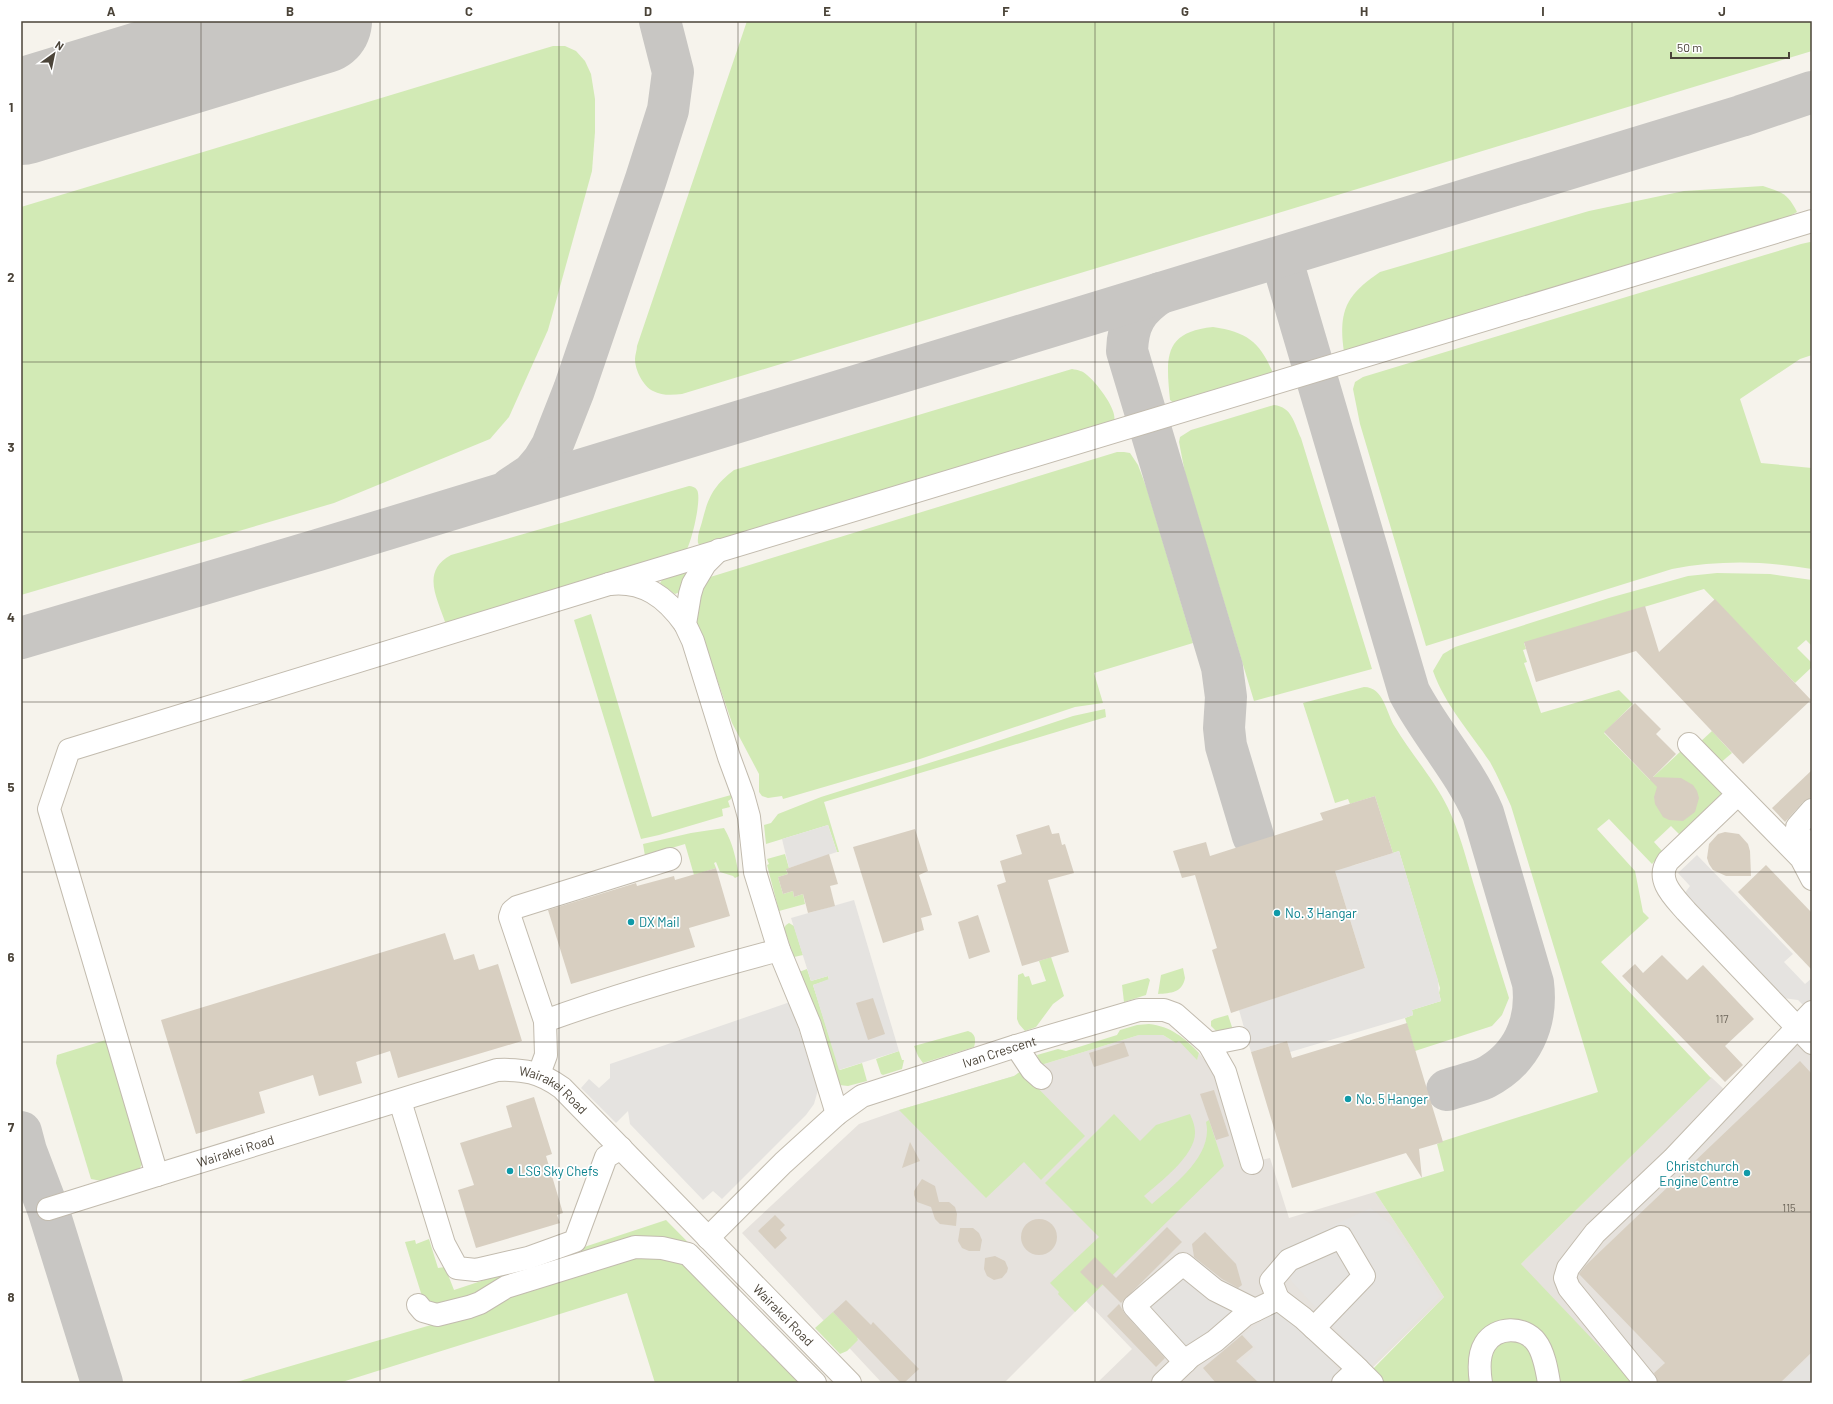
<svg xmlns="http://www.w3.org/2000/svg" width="1833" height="1404" font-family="Barlow,sans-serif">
	<rect width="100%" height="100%" fill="#f6f3ec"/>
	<g fill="#e6e2dd">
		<path d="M1798,1022L1812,1036V1383H1630L1518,1267L1711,1077L1728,1093Z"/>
		<path d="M1139,1035H1163L1176,1043L1179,1040L1197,1059L1199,1053L1218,1077L1243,1164L1270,1158L1289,1218L1375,1192L1444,1297L1357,1383H1097L1132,1349L1086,1301L1004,1383H882L742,1233L859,1124L899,1110L1014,1076L1041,1065Z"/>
	</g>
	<g fill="#d2eab5">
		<path d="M747,21H1812V51L682,394C673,395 662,396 653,391C643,386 635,370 635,359C635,355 637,350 637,346Z"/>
		<path d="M553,46H565L576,51L585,61L591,74L595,99V132L592,171L548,330L509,417L490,439L334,503L21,595V207Z"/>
		<path d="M1763,186C1782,192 1788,194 1797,212L1790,216L1344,352C1338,311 1346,295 1380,272L1589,211L1684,191Z"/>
		<path d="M1810,242L1812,243V355L1800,359L1740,399L1761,463L1812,468V569C1765,561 1719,560 1672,569L1426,646L1360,424L1353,389L1355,382L1363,377L1801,244Z"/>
		<path d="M1213,327C1247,332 1260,342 1273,373L1175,404L1170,400C1166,358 1163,332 1213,327Z"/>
		<path d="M1072,369C1078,370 1083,371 1087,375C1096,382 1118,410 1114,421L700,546L698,543C697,536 700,529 702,522C708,498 713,486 734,470Z"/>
		<path d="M1274,405C1292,407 1294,423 1301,438L1372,669L1254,701L1185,473L1179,442L1180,437L1191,430Z"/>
		<path d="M1117,452H1124L1130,453L1138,465L1147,489L1193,643L1094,673L1103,703L1075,707L920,759L783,799L782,796L768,798L762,796L759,792V774L732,723L701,632C689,615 699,596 707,578Z"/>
		<path d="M689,486C692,486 695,487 697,490C702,498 692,540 687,549L446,625C438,599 420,572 451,555Z"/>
		<path d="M690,571L682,591L675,594L660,583L666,574Z"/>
		<path d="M1717,573L1770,574L1812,580V646L1806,640L1797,648L1812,663V667L1795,683L1704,589L1524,643L1526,649L1523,650L1527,662L1524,663L1541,713L1619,690L1633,704L1604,733L1650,780L1681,751L1723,792L1722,797L1681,836L1671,826L1654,842L1663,852L1652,864L1609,819L1597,829L1635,871L1643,912L1649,918L1601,962L1711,1078L1521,1264L1634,1383H1380L1370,1372L1444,1297L1375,1192L1444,1171L1437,1144L1443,1141L1598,1092L1511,806C1504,791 1498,776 1490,762C1470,732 1445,705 1433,671L1443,654L1455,647L1609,598L1688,576Z"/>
		<path d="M591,614L652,817L731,795V799L728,801L730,807L722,809L723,816L659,835L641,839L574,620Z"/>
		<path d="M1364,687C1384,687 1386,713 1395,727C1411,754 1434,779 1448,808C1459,831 1466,857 1473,882C1485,921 1497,960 1509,998L1502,1015L1492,1026L1415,1051L1405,1018L1413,1015L1412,1010L1441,1001L1439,993L1440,988L1399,851L1393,853L1375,796L1350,804L1348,799L1335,803L1303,703Z"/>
		<path d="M1105,709L1106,717L824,802L839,852H837L828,825L766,844L764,825L771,823L778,814L821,797L980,747L1073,716Z"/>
		<path d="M1712,731L1732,753L1719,764L1699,743Z"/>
		<path d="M724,828C733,843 736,859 739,876L735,878L733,876L720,872L716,862L714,863L716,868L694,875L685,844L645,856L643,844L691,833Z"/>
		<path d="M785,854L789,868L786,870L788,874L778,877L783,894L793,891L794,897L803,894L805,904L779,911L767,865L769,864L767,859Z"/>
		<path d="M789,923L794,926L803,955L794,957L784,928L786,925Z"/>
		<path d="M1051,957L1064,996L1053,1004L1036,1027L1025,1031L1019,1024L1017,1019L1018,975L1023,973L1025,977L1029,976L1032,985L1046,981L1039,961Z"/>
		<path d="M1183,968L1185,978C1182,993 1171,993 1158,994L1161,975Z"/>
		<path d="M807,969L811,981L828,976L829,980L813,985L840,1070L862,1063L867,1081L848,1086L839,1085L799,972Z"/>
		<path d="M1148,978L1150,980L1146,995L1124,1002L1122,985Z"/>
		<path d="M1228,1015L1234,1033L1220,1035L1211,1026V1021L1214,1019Z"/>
		<path d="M1149,1024C1170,1026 1185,1038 1199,1053L1197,1060L1179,1041L1176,1043L1163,1035H1139L1041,1065L1037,1055L1058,1049L1066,1051L1117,1035L1120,1030L1137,1025Z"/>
		<path d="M968,1031C976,1034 976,1040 974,1047L923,1063L918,1056L914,1046Z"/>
		<path d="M109,1039L144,1161L138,1171L107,1182L91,1179L56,1063L57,1055Z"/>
		<path d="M899,1051L902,1060H904L902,1069L883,1075L881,1074L876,1059Z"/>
		<path d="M1021,1071L1085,1136L1041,1180L1024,1162L986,1198L899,1110L1014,1076Z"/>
		<path d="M1114,1114L1140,1141L1156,1125L1190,1114C1192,1119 1195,1125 1195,1132C1196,1155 1160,1182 1144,1196L1152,1204C1173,1186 1214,1155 1206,1122L1209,1120L1224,1166L1075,1312L1058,1294L1059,1292L1050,1283L1099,1237L1045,1183Z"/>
		<path d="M666,1220L827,1383H655L627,1293L339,1383H233L431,1325L405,1242L415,1240L416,1244L429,1239L438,1268L445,1267L454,1290Z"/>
		<path d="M833,1312L850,1330L860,1336L857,1338L858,1340L847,1351L840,1354L815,1328Z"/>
	</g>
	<g fill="#e5e3e0">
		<path d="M828,825L837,852L789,868L782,839Z"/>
		<path d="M1399,851L1438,980L1439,993L1441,1001L1412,1010L1413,1015L1405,1018L1290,1052L1287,1041L1251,1052L1239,1010L1365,968L1334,868L1355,865Z"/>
		<path d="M1697,855L1793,954L1784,962L1805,984L1812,978V1009L1806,1008L1798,1000L1783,998L1684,894L1690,886L1678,873Z"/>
		<path d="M854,900L899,1051L839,1070L813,985L829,979L828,976L811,981L791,918Z"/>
		<path d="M790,1002L818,1090L814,1104L806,1115L722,1199L713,1191L703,1200L630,1124L628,1111L616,1123L581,1088L589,1079L599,1088L610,1078V1064Z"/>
		<path d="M1371,1208L1393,1226L1440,1296L1370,1366L1292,1282L1277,1251Z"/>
		<path d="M1181,1272L1236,1309L1185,1349L1143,1305Z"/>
		<path d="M1278,1309L1315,1338L1342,1376L1333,1383H1258L1241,1363L1256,1348L1244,1335Z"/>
		<path d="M1812,1354V1383H1782Z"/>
	</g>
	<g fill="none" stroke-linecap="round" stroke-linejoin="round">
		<g stroke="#c8c6c3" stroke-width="42">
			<path d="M1281,257L1409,692C1431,734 1464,769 1483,813L1533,983C1538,1023 1522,1059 1485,1078C1473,1083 1459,1086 1447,1090"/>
			<path d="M1160,293C1136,309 1128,323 1127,351L1222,667L1226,697L1224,728L1226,746L1253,836"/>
			<path d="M511,488L532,474L543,461L552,446L574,390L646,179L668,110L673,72L660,21"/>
			<path d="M21,638L318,550L1741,116L1812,92"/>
			<path d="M21,1132L26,1151L48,1209L102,1383"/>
		</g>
		<path stroke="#c8c6c3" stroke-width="106" d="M21,112L319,21"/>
	</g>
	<g fill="#d8cfc1">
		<path d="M1715,599L1811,700L1743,764L1636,651L1536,682L1524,642L1645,606L1659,652Z"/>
		<path d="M1635,703L1661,729L1656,734L1676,754L1653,777L1681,778L1693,785L1697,791L1699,798L1695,812L1683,821L1669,820L1663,817L1655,804L1654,797L1657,787L1604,732Z"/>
		<path d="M1812,770V797L1803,802L1785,822L1772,808Z"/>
		<path d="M1375,796L1393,853L1335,871L1365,968L1231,1013L1212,950L1217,948L1195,875L1182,878L1173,851L1206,842L1210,856L1323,820L1320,813Z"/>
		<path d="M1049,825L1052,834L1059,833L1062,845L1065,844L1074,873L1048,880L1069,952L1022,966L997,885L1006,882L1000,861L1022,854L1016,835Z"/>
		<path d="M915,829L928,871L919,875L932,915L921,918L924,930L883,943L853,847Z"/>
		<path d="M1725,832L1739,834L1748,844L1750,851L1751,876H1726L1713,870L1709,864L1707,858L1709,844L1718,834Z"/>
		<path d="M829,854L838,884L830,886L835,906L808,913L803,894L794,897L793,891L783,894L778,877L788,874L786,869Z"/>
		<path d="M1766,865L1812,913V970L1738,892Z"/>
		<path d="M716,868L730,916L689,928L695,947L571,984L548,910L636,883L637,886L674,876L675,880Z"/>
		<path d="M978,915L990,952L969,959L958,922Z"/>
		<path d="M445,933L454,960L474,954L479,970L498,964L522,1041L398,1078L390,1051L356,1062L362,1083L319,1096L313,1075L259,1092L265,1113L196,1134L161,1020Z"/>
		<path d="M1662,955L1687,980L1703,965L1754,1019L1725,1046L1743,1065L1725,1082L1622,976L1635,964L1643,973Z"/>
		<path d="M873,998L885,1034L868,1040L856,1003Z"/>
		<path d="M1407,1023L1443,1142L1419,1149L1422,1178L1406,1153L1292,1188L1251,1052L1287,1041L1292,1058Z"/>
		<path d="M1124,1042L1129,1056L1094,1067L1093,1065L1089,1053Z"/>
		<path d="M1800,1061L1812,1074V1352L1780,1383H1658L1654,1373L1665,1363L1579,1274L1586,1265Z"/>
		<path d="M1214,1090L1229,1136L1216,1140L1200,1094Z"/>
		<path d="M534,1097L552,1154L546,1156L563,1213L557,1215L560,1223L476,1248L458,1190L474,1185L460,1143L512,1127L506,1106Z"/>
		<path d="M910,1142L920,1161L902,1168Z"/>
		<path d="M922,1179L935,1186L939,1202H949L955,1207L957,1214L956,1226L940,1224L935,1219L931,1207L917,1202L914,1195V1191Z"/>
		<path d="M775,1215L785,1225L780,1230L787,1238L775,1249L758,1231Z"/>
		<circle cx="1039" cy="1237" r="18"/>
		<path d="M1167,1227L1182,1242L1121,1303L1102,1284L1097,1289L1080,1272L1095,1257L1116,1278Z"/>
		<path d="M960,1228H973L979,1233L982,1240L980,1251H969L962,1248L958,1241Z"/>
		<path d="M1205,1232L1236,1264L1242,1285L1238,1288L1222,1279L1194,1257L1192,1244Z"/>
		<path d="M995,1256L1005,1261L1008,1268L1007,1272L1002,1278L994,1280L987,1276L984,1269L985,1258Z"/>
		<path d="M846,1300L871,1325L873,1322L919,1369L904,1383H901L833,1312Z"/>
		<path d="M1119,1304L1125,1314L1165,1358L1156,1367L1107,1316Z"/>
		<path d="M1242,1335L1253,1347L1236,1361L1259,1383H1216L1203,1368Z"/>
	</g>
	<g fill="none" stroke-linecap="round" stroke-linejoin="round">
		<g stroke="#c2bbae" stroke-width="24">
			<g id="minor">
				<path d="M719,550L705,564L693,584L690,594L685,624L693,641L729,757L743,795L749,817L755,872L779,950L810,1025L837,1114"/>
				<path d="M609,584L1812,221"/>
				<path d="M1689,744L1801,858L1812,879"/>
				<path d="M1737,795L1668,861C1655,880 1674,897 1686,911L1812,1043"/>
				<path d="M1812,810L1797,827V832L1812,848"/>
				<path d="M670,859L517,907L512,911L510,917L545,1021C622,993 700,971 779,950"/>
				<path d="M1209,1044L1239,1038"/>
				<path d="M1016,1046L1032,1070L1041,1078"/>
				<path d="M539,1074L546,1055L545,1021"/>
				<path d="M400,1101L444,1244L457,1268L476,1270L528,1258L575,1241L606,1157L621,1148"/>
				<path id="s1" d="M157,1175L497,1070C524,1069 540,1072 562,1088L850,1383"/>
				<path d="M48,1209L157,1175L49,809L69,750L609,584C643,580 666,597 685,624"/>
				<path id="s2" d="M708,1238L783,1163L837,1114L862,1096L1016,1046L1139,1010H1164L1175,1014L1209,1044L1225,1072L1252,1163"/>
				<path d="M1278,1299L1271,1281L1289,1260L1341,1237L1364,1276L1314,1328"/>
				<path d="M418,1305L423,1311L437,1315L469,1307L480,1303L506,1287L635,1247L662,1248L688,1254L815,1383"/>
				<path d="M1185,1362L1134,1306L1183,1264L1215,1290L1255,1310"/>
				<path d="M1163,1383L1190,1357L1215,1341L1245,1315L1278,1299L1303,1318L1353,1364L1372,1383"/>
				<path d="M1343,1383L1358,1369"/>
				<path d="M1481,1383C1479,1370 1478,1355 1485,1344C1496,1326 1524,1326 1536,1342C1544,1352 1547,1371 1549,1383"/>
				<path d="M1646,1383L1569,1288L1565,1278L1568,1268L1595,1233L1673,1159L1812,1012"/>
			</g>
		</g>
		<use href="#minor" stroke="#fff" stroke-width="22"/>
	</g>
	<path fill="none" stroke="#4b4439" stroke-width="1" stroke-opacity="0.55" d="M201,21V1383M380,21V1383M559,21V1383M738,21V1383M916,21V1383M1095,21V1383M1274,21V1383M1453,21V1383M1632,21V1383M21,192H1812M21,362H1812M21,532H1812M21,702H1812M21,872H1812M21,1042H1812M21,1212H1812"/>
	<g fill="#0f9aa8" stroke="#fff" stroke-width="1.5">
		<circle cx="1277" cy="913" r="4"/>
		<circle cx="631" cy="922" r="4"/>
		<circle cx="1348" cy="1099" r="4"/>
		<circle cx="510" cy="1171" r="4"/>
		<circle cx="1747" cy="1173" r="4"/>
	</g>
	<g text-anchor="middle" stroke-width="3.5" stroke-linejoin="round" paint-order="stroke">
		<g font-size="11" fill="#6e675b">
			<text x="1722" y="1023">117</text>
			<text x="1789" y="1212">115</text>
		</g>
		<g font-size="13" fill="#0d838f" stroke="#fff" text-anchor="start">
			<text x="1285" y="918">No. 3 Hangar</text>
			<text x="639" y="927">DX Mail</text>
			<text x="1356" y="1104">No. 5 Hanger</text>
			<text x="1739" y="1171" text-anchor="end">Christchurch<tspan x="1739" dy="15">Engine Centre</tspan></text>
			<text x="518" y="1176">LSG Sky Chefs</text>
		</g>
		<g font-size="13" fill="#4b4439" stroke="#fff">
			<text dy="5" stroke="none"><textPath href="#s2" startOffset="354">Ivan Crescent</textPath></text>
			<text dy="5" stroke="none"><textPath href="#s1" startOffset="418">Wairakei Road</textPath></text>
			<text dy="5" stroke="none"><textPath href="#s1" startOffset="82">Wairakei Road</textPath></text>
			<text dy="5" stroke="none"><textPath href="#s1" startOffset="742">Wairakei Road</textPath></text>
		</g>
	</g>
	<rect width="1833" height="1404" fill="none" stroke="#ffffff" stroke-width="44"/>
	<g transform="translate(54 54) rotate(33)" stroke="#ffffff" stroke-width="3" paint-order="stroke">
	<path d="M0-3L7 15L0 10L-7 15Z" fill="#4b4439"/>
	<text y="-6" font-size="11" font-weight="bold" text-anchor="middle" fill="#4b4439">N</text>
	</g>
	<path d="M1671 52v6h118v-6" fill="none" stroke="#4b4439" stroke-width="2"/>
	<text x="1677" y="52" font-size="12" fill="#4b4439" stroke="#ffffff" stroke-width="3" paint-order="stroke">50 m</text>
	<rect x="22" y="22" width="1789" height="1360" fill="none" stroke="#4b4439" stroke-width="1.5"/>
	<g font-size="13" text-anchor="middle" font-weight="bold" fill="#4b4439">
		<text x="111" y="16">A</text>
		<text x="290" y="16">B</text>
		<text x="469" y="16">C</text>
		<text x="648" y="16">D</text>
		<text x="827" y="16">E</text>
		<text x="1006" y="16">F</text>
		<text x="1185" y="16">G</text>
		<text x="1364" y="16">H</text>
		<text x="1543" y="16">I</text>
		<text x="1722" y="16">J</text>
		<text x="11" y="112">1</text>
		<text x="11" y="282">2</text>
		<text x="11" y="452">3</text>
		<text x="11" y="622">4</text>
		<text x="11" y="792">5</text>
		<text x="11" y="962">6</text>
		<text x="11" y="1132">7</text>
		<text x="11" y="1302">8</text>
	</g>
</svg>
